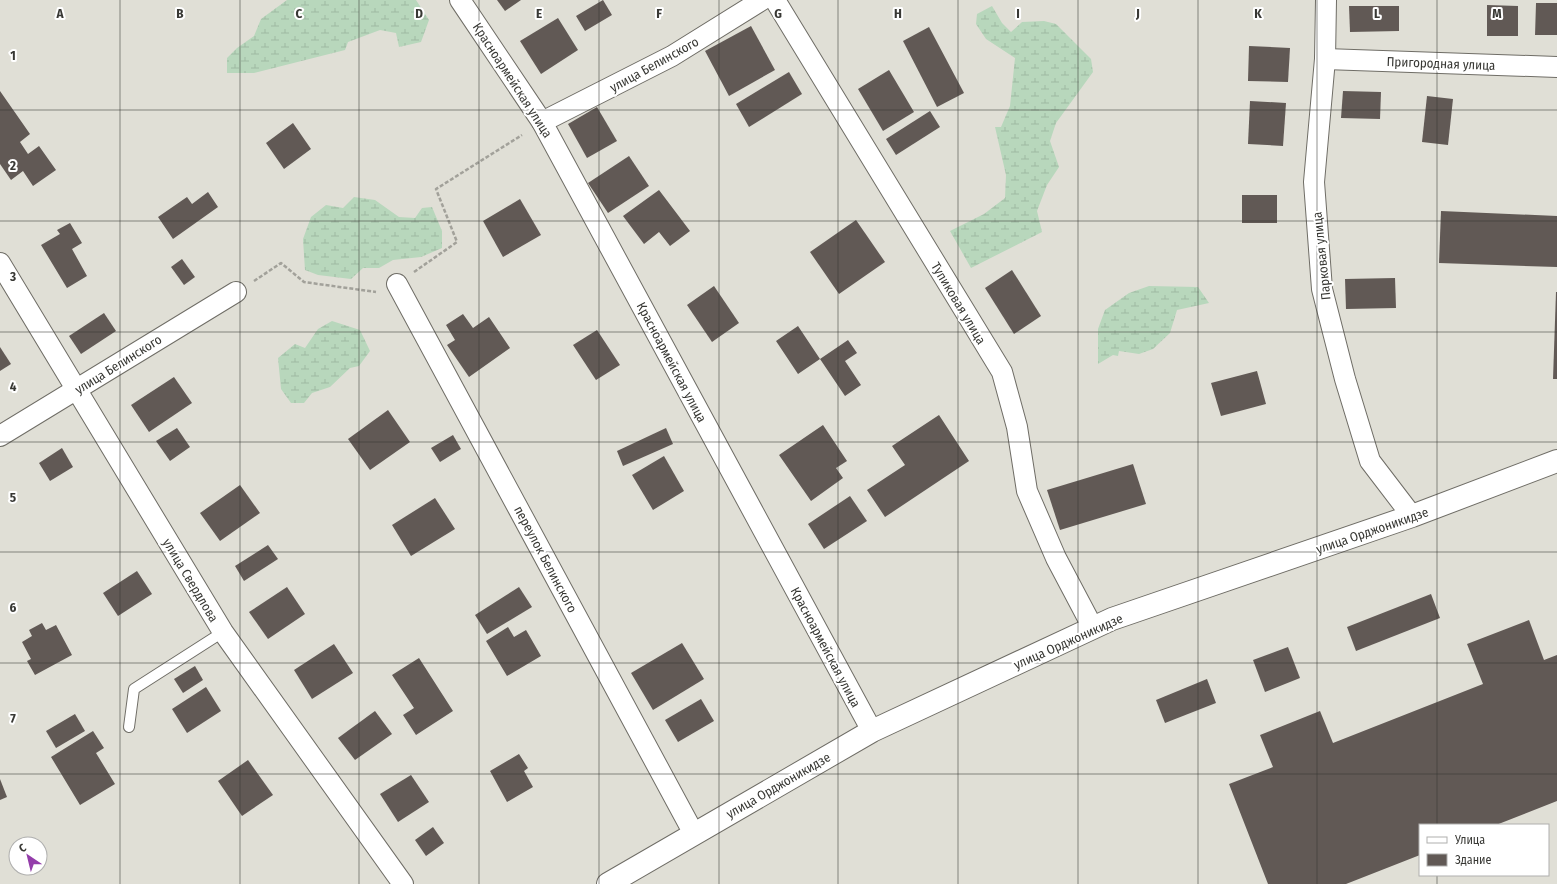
<svg xmlns="http://www.w3.org/2000/svg" width="1557" height="884" font-family="'Fira Sans Condensed',sans-serif">
	<defs>
		<pattern id="wetland-marsh" width="20" height="14" patternUnits="userSpaceOnUse"><rect width="20" height="14" fill="#b8d7bc"/><path d="M1 5h8M5 5V1M11 12h8M15 12V8" fill="none" stroke="#9fb9a2"/></pattern>
	</defs>
	<rect width="100%" height="100%" fill="#e0dfd6"/>
	<g fill="url(#wetland-marsh)">
		<path d="M287,0H416L429,20L421,42L399,47L396,33L380,30L348,42L345,50L254,73H227V58L237,48L254,36L261,19Z"/>
		<path d="M992,6L1002,23L1011,32L1022,22L1044,21L1056,24L1091,59L1093,72L1056,123L1050,141L1059,167L1047,185L1037,211L1042,232L971,268L950,231L984,214L1005,198L1006,175L995,127H1001L1010,106L1015,58L986,39L976,24L977,14Z"/>
		<path d="M354,197L375,200L399,217L415,218L422,208L432,207L442,231V248L421,257L393,260L379,268H363L351,279L318,275L305,270L303,239L311,217L326,205L343,208Z"/>
		<path d="M1149,286L1198,287L1209,303L1177,310L1170,333L1153,349L1139,354L1119,351L1118,356L1113,355L1098,364V329L1105,310L1129,293Z"/>
		<path d="M332,321L360,330L370,351L359,366L350,368L330,387L312,393L304,403H291L281,389L278,358L295,344L305,348L318,329Z"/>
	</g>
	<g fill="#615955">
		<path d="M497,0H521L505,11Z"/>
		<path d="M603,0L612,15L585,31L576,16Z"/>
		<path d="M1536,3H1557V35H1535Z"/>
		<path d="M1487,5L1518,6V36H1487Z"/>
		<path d="M1349,6H1399V31L1350,32Z"/>
		<path d="M558,18L578,50L541,74L520,41Z"/>
		<path d="M751,26L775,70L729,96L705,51Z"/>
		<path d="M929,27L964,93L937,107L903,41Z"/>
		<path d="M1249,46L1290,48L1288,82L1248,81Z"/>
		<path d="M889,70L914,112L883,131L858,89Z"/>
		<path d="M789,72L802,94L749,127L736,104Z"/>
		<path d="M0,91L30,134L20,142L28,154L39,146L56,170L33,186L23,171L11,180L0,164Z"/>
		<path d="M1343,91L1381,92L1380,119L1341,118Z"/>
		<path d="M1427,96L1453,99L1448,145L1422,142Z"/>
		<path d="M1250,101L1286,103L1283,146L1248,144Z"/>
		<path d="M597,107L617,141L587,158L568,124Z"/>
		<path d="M930,111L940,127L896,155L886,139Z"/>
		<path d="M293,123L311,149L284,169L266,143Z"/>
		<path d="M629,156L649,186L608,213L588,183Z"/>
		<path d="M659,190L690,231L670,246L659,232L644,244L623,216Z"/>
		<path d="M208,192L218,207L173,239L158,217L187,197L192,204Z"/>
		<rect x="1242" y="195" width="35" height="28"/>
		<path d="M520,199L541,235L503,257L483,221Z"/>
		<path d="M1441,211L1557,216V267L1439,263Z"/>
		<path d="M856,220L885,262L839,294L810,252Z"/>
		<path d="M70,223L82,243L72,249L87,276L67,288L41,245L60,234L57,230Z"/>
		<path d="M182,259L195,277L184,285L171,267Z"/>
		<path d="M1012,270L1041,316L1014,334L985,288Z"/>
		<path d="M1395,278L1396,308L1346,309L1345,279Z"/>
		<path d="M714,286L739,323L712,342L687,305Z"/>
		<path d="M1556,292H1557V379H1553Z"/>
		<path d="M104,313L116,331L81,354L69,336Z"/>
		<path d="M463,314L473,328L489,317L510,348L469,377L447,345L455,340L446,325Z"/>
		<path d="M798,326L820,359L848,340L857,353L845,361L861,385L845,396L820,359L798,374L776,341Z"/>
		<path d="M597,330L620,365L596,380L573,345Z"/>
		<path d="M0,347L11,364L0,371Z"/>
		<path d="M1257,371L1266,404L1221,416L1211,383Z"/>
		<path d="M174,377L192,403L149,432L131,405Z"/>
		<path d="M388,410L410,442L370,470L348,439Z"/>
		<path d="M939,415L969,461L885,517L867,490L905,465L892,446Z"/>
		<path d="M823,425L847,461L836,468L843,478L811,501L779,455Z"/>
		<path d="M177,428L190,447L170,461L156,441Z"/>
		<path d="M666,428L673,444L623,466L617,451Z"/>
		<path d="M453,435L461,449L440,462L431,448Z"/>
		<path d="M62,448L73,467L50,481L39,463Z"/>
		<path d="M664,456L684,491L653,510L632,475Z"/>
		<path d="M1133,464L1146,504L1060,530L1047,490Z"/>
		<path d="M240,485L260,513L220,541L200,513Z"/>
		<path d="M850,496L867,521L824,549L808,524Z"/>
		<path d="M435,498L455,529L411,556L392,525Z"/>
		<path d="M268,545L278,559L244,581L235,566Z"/>
		<path d="M137,571L152,594L118,616L103,593Z"/>
		<path d="M287,587L305,614L268,639L249,612Z"/>
		<path d="M519,587L532,607L487,634L475,615Z"/>
		<path d="M1431,594L1440,618L1356,651L1347,627Z"/>
		<path d="M1529,620L1544,660L1557,655V801L1496,825H1420V855L1346,884H1268L1229,784L1273,767L1260,735L1320,711L1333,743L1483,684L1467,644Z"/>
		<path d="M42,623L46,630L56,625L72,655L35,675L27,661L31,659L22,642L32,636L29,630Z"/>
		<path d="M508,627L514,637L526,630L541,656L507,676L486,641Z"/>
		<path d="M682,643L704,679L653,710L631,673Z"/>
		<path d="M334,644L353,673L312,699L294,670Z"/>
		<path d="M1288,647L1300,678L1265,692L1253,660Z"/>
		<path d="M419,658L453,711L416,735L403,715L414,708L392,675Z"/>
		<path d="M195,666L203,680L183,693L174,679Z"/>
		<path d="M1207,679L1216,703L1165,723L1156,700Z"/>
		<path d="M206,687L221,711L187,733L172,709Z"/>
		<path d="M701,699L714,721L678,742L665,720Z"/>
		<path d="M375,711L392,734L355,760L338,738Z"/>
		<path d="M75,714L85,731L56,748L46,731Z"/>
		<path d="M93,731L104,748L96,753L115,784L80,805L51,757Z"/>
		<path d="M519,754L528,768L524,771L533,787L507,802L490,771Z"/>
		<path d="M248,760L273,795L242,816L218,781Z"/>
		<path d="M411,775L429,802L398,822L380,794Z"/>
		<path d="M0,779L7,797L0,800Z"/>
		<path d="M433,827L444,843L426,856L415,840Z"/>
	</g>
	<g fill="none" stroke-linecap="round" stroke-linejoin="round">
		<g stroke="#6f6d66" stroke-width="12">
			<path id="service" d="M129,727L134,689L223,632"/>
		</g>
		<g stroke="#6f6d66" stroke-width="22">
			<g id="minor">
				<path d="M460,0L542,122L872,731"/>
				<path d="M775,0L1002,372L1017,427L1027,491L1056,558L1093,628"/>
				<path d="M1326,0L1325,59L1314,182L1322,289L1345,379L1370,461L1412,516"/>
				<path d="M1325,59L1557,67"/>
				<path d="M542,122L672,56L762,0"/>
				<path d="M0,263L223,632L403,884"/>
				<path d="M397,284L694,834"/>
				<path d="M0,436L236,292"/>
			</g>
		</g>
		<g stroke="#6f6d66" stroke-width="24">
			<path id="secondary" d="M608,884L872,731L1112,619L1412,516L1557,461"/>
		</g>
		<g stroke="#a2a19a" stroke-width="2.5" stroke-dasharray="4 2" stroke-linecap="butt">
			<path d="M414,272L457,242L436,189L522,135"/>
			<path d="M254,281L281,263L304,282L376,292"/>
		</g>
		<use href="#service" stroke="#fff" stroke-width="10"/>
		<use href="#minor" stroke="#fff" stroke-width="20"/>
		<use href="#secondary" stroke="#fff" stroke-width="22"/>
	</g>
	<path fill="none" stroke="#383834" stroke-width="1" stroke-opacity="0.55" d="M120,0V884M240,0V884M359,0V884M479,0V884M599,0V884M719,0V884M838,0V884M958,0V884M1078,0V884M1198,0V884M1317,0V884M1437,0V825M0,110H1557M0,221H1557M0,332H1557M0,442H1557M0,552H1557M0,663H1557M0,774H1557M1437,875V884"/>
	<g text-anchor="middle" stroke-width="4" stroke-linejoin="round" paint-order="stroke">
		<g font-size="13" fill="#383834" stroke="#fff">
			<text transform="translate(1441 63) rotate(2)" y="5">Пригородная улица</text>
			<text transform="translate(654 64) rotate(-29)" y="5">улица Белинского</text>
			<text transform="translate(513 80) rotate(57)" y="5">Красноармейская улица</text>
			<text transform="translate(1321 256) rotate(-96)" y="5">Парковая улица</text>
			<text transform="translate(959 303) rotate(59)" y="5">Тупиковая улица</text>
			<text transform="translate(672 362) rotate(62)" y="5">Красноармейская улица</text>
			<text transform="translate(118 364) rotate(-32)" y="5">улица Белинского</text>
			<text transform="translate(1372 530) rotate(-19)" y="5">улица Орджоникидзе</text>
			<text transform="translate(546 559) rotate(62)" y="5">переулок Белинского</text>
			<text transform="translate(191 580) rotate(59)" y="5">улица Свердлова</text>
			<text transform="translate(1068 641) rotate(-24)" y="5">улица Орджоникидзе</text>
			<text transform="translate(826 647) rotate(62)" y="5">Красноармейская улица</text>
			<text transform="translate(778 785) rotate(-30)" y="5">улица Орджоникидзе</text>
		</g>
	</g>
	<g font-size="13" text-anchor="middle" font-weight="bold" fill="#383834" stroke="#fff" stroke-width="4" stroke-linejoin="round" paint-order="stroke">
		<text x="60" y="18">A</text>
		<text x="180" y="18">B</text>
		<text x="299" y="18">C</text>
		<text x="419" y="18">D</text>
		<text x="539" y="18">E</text>
		<text x="659" y="18">F</text>
		<text x="778" y="18">G</text>
		<text x="898" y="18">H</text>
		<text x="1018" y="18">I</text>
		<text x="1138" y="18">J</text>
		<text x="1258" y="18">K</text>
		<text x="1377" y="18">L</text>
		<text x="1497" y="18">M</text>
		<text x="13" y="60">1</text>
		<text x="13" y="170">2</text>
		<text x="13" y="281">3</text>
		<text x="13" y="391">4</text>
		<text x="13" y="502">5</text>
		<text x="13" y="612">6</text>
		<text x="13" y="723">7</text>
	</g>
	<rect x="1419" y="824" width="130" height="52" fill="#ffffff" stroke="#afafae"/>
	<rect x="1427" y="837" width="20" height="6" fill="#ffffff" stroke="#afafae"/>
	<text x="1455" y="844" font-size="12" fill="#383834">Улица</text>
	<rect x="1427" y="854" width="20" height="12" fill="#615955" stroke="#afafae"/>
	<text x="1455" y="864" font-size="12" fill="#383834">Здание</text>
	<g transform="translate(28 856) rotate(325)"><circle r="19" fill="#ffffff" stroke="#afafae"/>
	<path d="M0-3L7 15L0 10L-7 15Z" fill="#943daa"/>
	<text y="-6" font-size="11" font-weight="bold" text-anchor="middle" fill="#383834">С</text>
	</g>
</svg>
